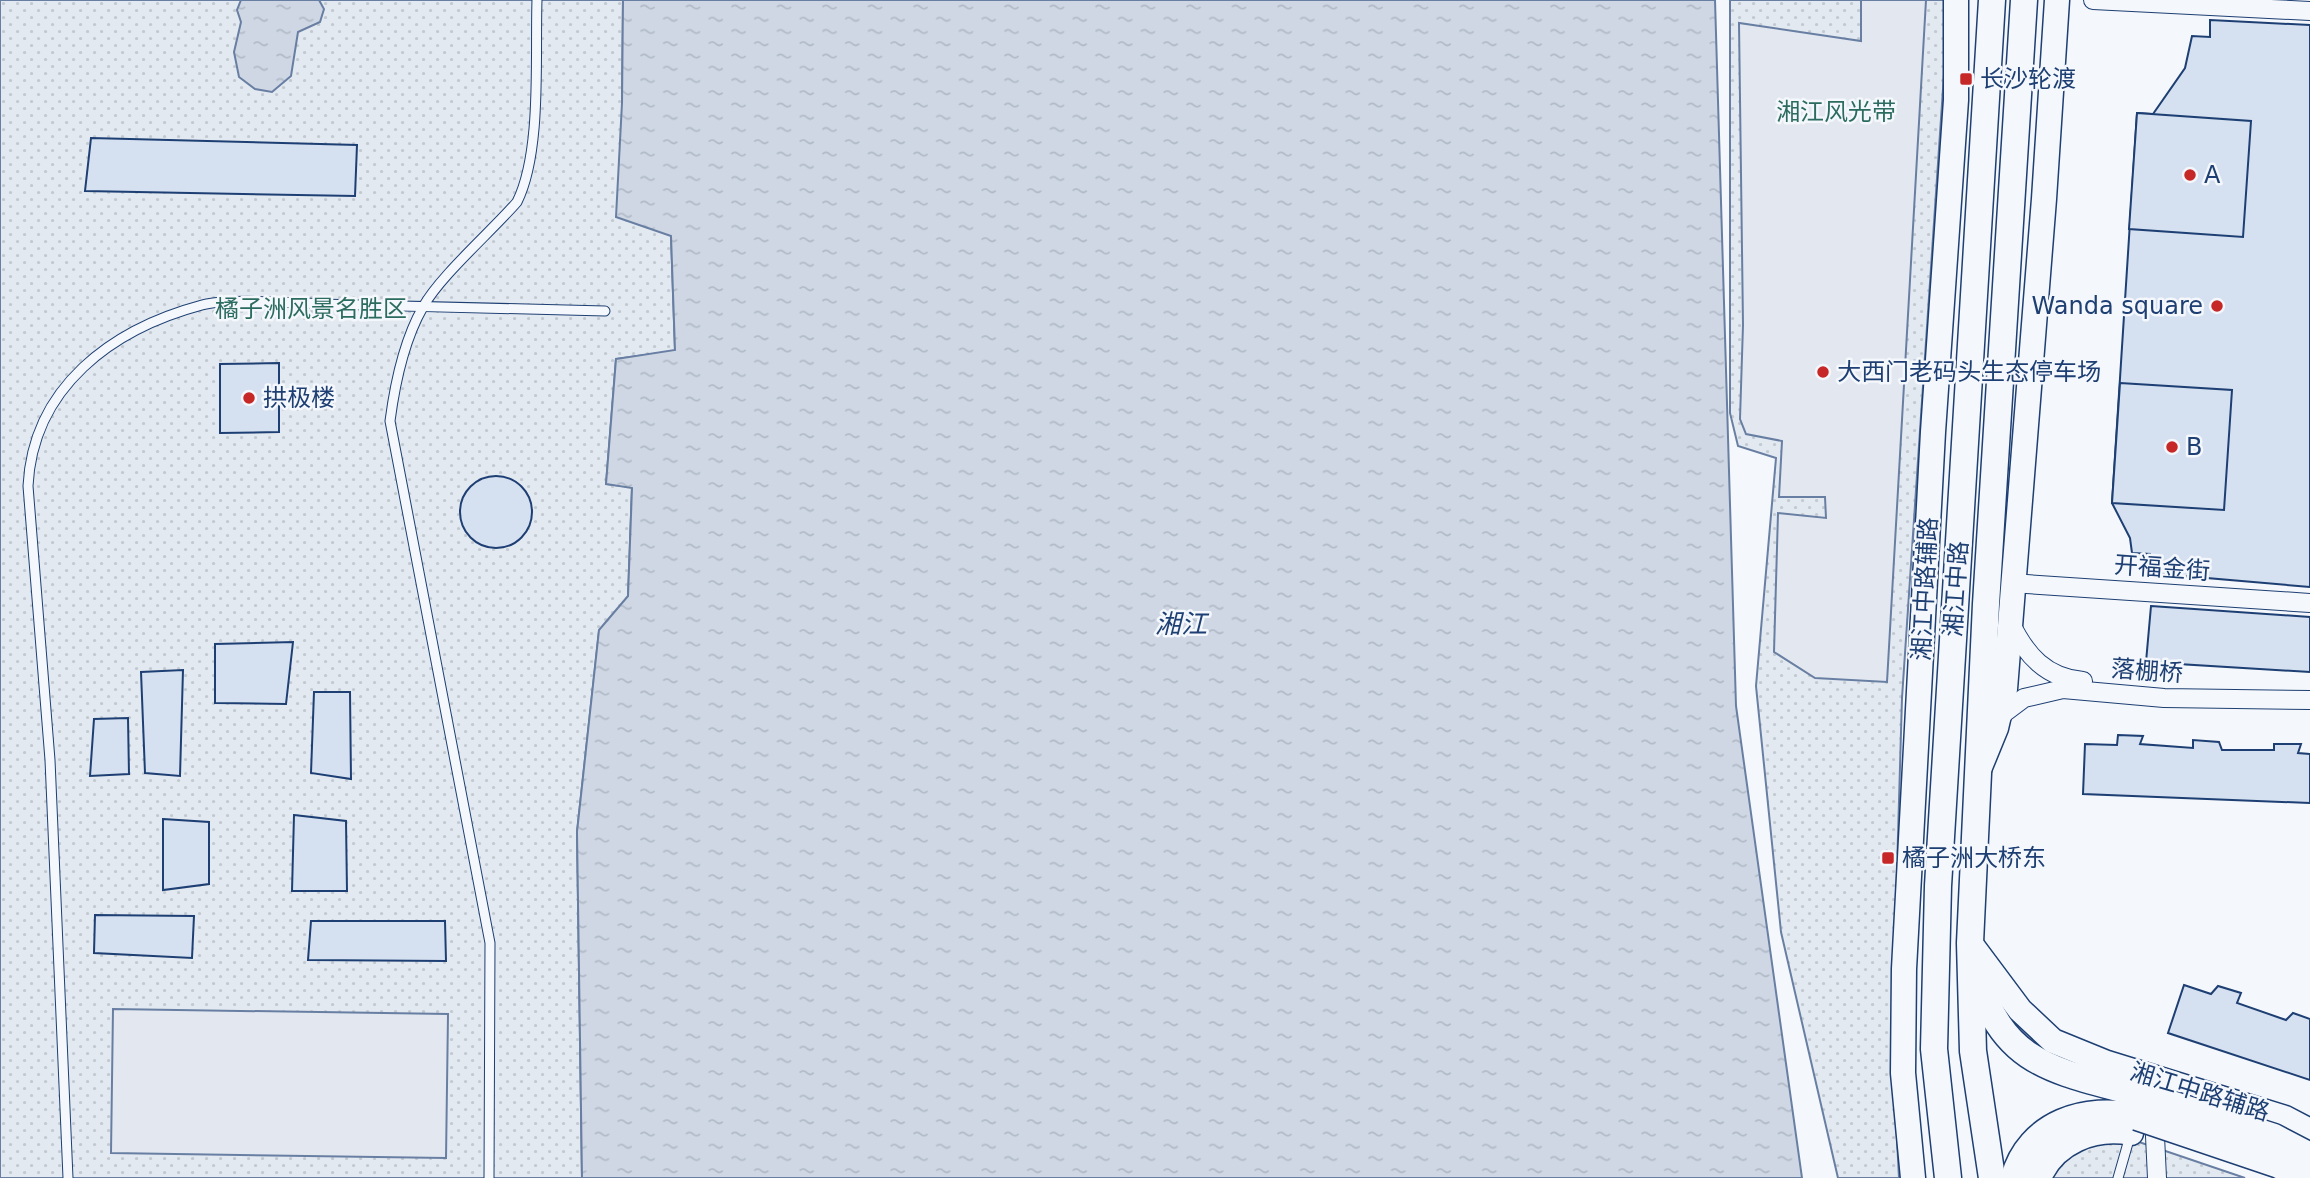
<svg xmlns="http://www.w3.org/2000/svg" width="2310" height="1178" font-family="'DejaVu Sans','Noto Sans SC',sans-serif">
	<defs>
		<pattern id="park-dots" width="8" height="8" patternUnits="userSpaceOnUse" patternTransform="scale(1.75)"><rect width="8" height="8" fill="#e3e9f0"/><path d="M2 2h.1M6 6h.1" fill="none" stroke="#c2c9d1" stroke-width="1.8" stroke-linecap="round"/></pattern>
		<pattern id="water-ripples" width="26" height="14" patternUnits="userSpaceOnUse" patternTransform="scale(1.75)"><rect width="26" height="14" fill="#cfd7e4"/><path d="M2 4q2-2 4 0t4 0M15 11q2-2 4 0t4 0" fill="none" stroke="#b1bac7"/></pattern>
	</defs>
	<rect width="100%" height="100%" fill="#f4f7fb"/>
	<g fill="url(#park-dots)" stroke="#687fa3" stroke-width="2">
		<path d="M0,0H623L622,103L671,236L675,351L616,359L606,484L632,487L628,597L599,631L577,832L582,1178H0Z"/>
		<path d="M1730,0H1949L1902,698L1892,1042L1899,1178H1838L1781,932L1756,686L1776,458L1738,446L1730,413Z"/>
		<path d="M2089,1142H2139L2245,1178H2048L2055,1167Z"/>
	</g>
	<g fill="#e3e8f0" stroke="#687fa3" stroke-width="2">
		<path d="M1861,0H1926L1887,682L1815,678L1774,652L1778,513L1826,518L1825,497H1779L1782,441L1746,434L1740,419L1743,325L1739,23L1861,41Z"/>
		<path d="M113,1009L448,1014L446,1158L111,1153Z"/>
	</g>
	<g fill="url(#water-ripples)" stroke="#687fa3" stroke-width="2">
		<path d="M241,0H319L324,9L320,22L298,32L291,76L272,92L255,89L239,77L234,52L241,22L237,10Z"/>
		<path d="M623,0H1715L1736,706L1802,1178H582L577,832L599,630L628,596L632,488L606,484L616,359L675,350L671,236L616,217L622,103Z"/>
	</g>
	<g fill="#d5e0f0" stroke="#1d3f73" stroke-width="2">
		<path d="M2210,20L2310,25V587L2149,573L2150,554L2132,553L2130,538L2112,503L2137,113L2153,114L2185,68L2192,36L2210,37Z"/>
		<path d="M2137,113L2251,121L2243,237L2129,229Z"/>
		<path d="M91,138L357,145L355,196L85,191Z"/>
		<path d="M279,363V432L220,433V364Z"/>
		<path d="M2120,383L2232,390L2224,510L2112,503Z"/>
		<circle cx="496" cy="512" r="36"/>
		<path d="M2151,606L2310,617V672L2146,662Z"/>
		<path d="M293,642L286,704L215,703V644Z"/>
		<path d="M183,670L180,776L145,773L141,672Z"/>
		<path d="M314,692H350L351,779L311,773Z"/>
		<path d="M128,718L129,774L90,776L94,719Z"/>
		<path d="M2118,735L2143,736L2140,744L2193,748V740L2219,742L2222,750H2274V744H2301L2298,753L2310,754V803L2083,794L2085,744L2117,745Z"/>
		<path d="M294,815L346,821L347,891H292Z"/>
		<path d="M163,819L209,822V884L163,890Z"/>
		<path d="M95,915L194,916L192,958L94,953Z"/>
		<path d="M311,921H445L446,961L308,960Z"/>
		<path d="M2184,985L2211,994L2218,986L2241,993L2237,1003L2286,1020L2293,1013L2310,1019V1080L2168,1033Z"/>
	</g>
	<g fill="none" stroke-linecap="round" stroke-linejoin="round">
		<g stroke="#1d3f73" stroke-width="11">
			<g id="lane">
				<path d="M68,1178L50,760L28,486C33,387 112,329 202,305C229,298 293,303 324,304C418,306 512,309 605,311"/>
				<path d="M489,1178L490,943L390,421C395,383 404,340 423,307C440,276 492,231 517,202C542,152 535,57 537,0"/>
				<path d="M2118,1178L2130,1136"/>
			</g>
		</g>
		<g stroke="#1d3f73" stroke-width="20">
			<g id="street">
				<path d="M2093,0L2310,11"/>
				<path d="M2011,583L2310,603"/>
				<path d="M2011,624C2026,655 2046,678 2083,681"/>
				<path d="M1999,722L2004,713L2024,698L2063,689L2164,698L2310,700"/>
				<path d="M2154,1115L2157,1178"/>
			</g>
		</g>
		<g stroke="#1d3f73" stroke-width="27">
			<g id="secondary">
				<path d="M1980,767L1996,728L2005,689L2044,199L2057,0"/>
				<path d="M1970,943L2020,1010L2053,1041L2107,1063L2285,1118L2310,1131"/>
				<path d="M1913,1178L1903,1073L1904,969L1933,432L1956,100V0"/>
				<path d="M2039,1178C2054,1142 2094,1126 2131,1133"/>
			</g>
		</g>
		<g stroke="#1d3f73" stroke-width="29">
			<g id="primary">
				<path d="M1977,976C2004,1069 2060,1071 2143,1095"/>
				<path d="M1948,1178L1934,1049L1938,886L1992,0"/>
				<path d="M1992,1178L1973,1051L1970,943L1986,604L2024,0"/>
				<path d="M2014,1178C2029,1123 2086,1105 2137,1117"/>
			</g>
		</g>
		<use href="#lane" stroke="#f4f7fb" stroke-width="9"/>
		<use href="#street" stroke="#f4f7fb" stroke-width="18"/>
		<use href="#secondary" stroke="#f4f7fb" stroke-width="24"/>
		<use href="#primary" stroke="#f4f7fb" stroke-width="26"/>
		<g stroke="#1d3f73" stroke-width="29" stroke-linecap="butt">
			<g id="primary-bridge">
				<path d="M2143,1095L2274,1137L2310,1156"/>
				<path d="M2137,1117L2279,1165L2303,1178"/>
			</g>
		</g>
		<use href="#primary-bridge" stroke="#f4f7fb" stroke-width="26"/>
	</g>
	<g fill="#c62828" stroke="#f4f7fb" stroke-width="2.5">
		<rect x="1959" y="72" width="14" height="14" rx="3.5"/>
		<circle cx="2190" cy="175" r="7"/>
		<circle cx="2217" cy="306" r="7"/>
		<circle cx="1823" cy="372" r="7"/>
		<circle cx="249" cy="398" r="7"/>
		<circle cx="2172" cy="447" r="7"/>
		<rect x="1881" y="851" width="14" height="14" rx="3.5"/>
	</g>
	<g text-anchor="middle" stroke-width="5" stroke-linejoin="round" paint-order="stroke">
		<g font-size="24" fill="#1d3f73" stroke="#f4f7fb" text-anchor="start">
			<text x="1980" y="87">长沙轮渡</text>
			<text x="2204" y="183">A</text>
			<text x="2203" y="314" text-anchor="end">Wanda square</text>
			<text x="1837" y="380">大西门老码头生态停车场</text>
			<text x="263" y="406">拱极楼</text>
			<text x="2186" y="455">B</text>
			<text x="1902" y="866">橘子洲大桥东</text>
		</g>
		<g font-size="24" fill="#2c6c60" stroke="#f4f7fb">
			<text x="1836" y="120">湘江风光带</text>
			<text x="311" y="317">橘子洲风景名胜区</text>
		</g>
		<g font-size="24" fill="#1d3f73" stroke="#f4f7fb">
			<text transform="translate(2162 568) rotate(4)" y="8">开福金街</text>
			<text transform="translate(1925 589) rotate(-87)" y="8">湘江中路辅路</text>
			<text transform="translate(1956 589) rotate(-86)" y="8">湘江中路</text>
			<text transform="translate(2147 671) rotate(4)" y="8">落棚桥</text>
			<text transform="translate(2200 1092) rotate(17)" y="8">湘江中路辅路</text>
		</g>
		<g font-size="26" font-style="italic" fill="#1d3f73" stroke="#f4f7fb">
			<text x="1181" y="633">湘江</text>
		</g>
	</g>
</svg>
